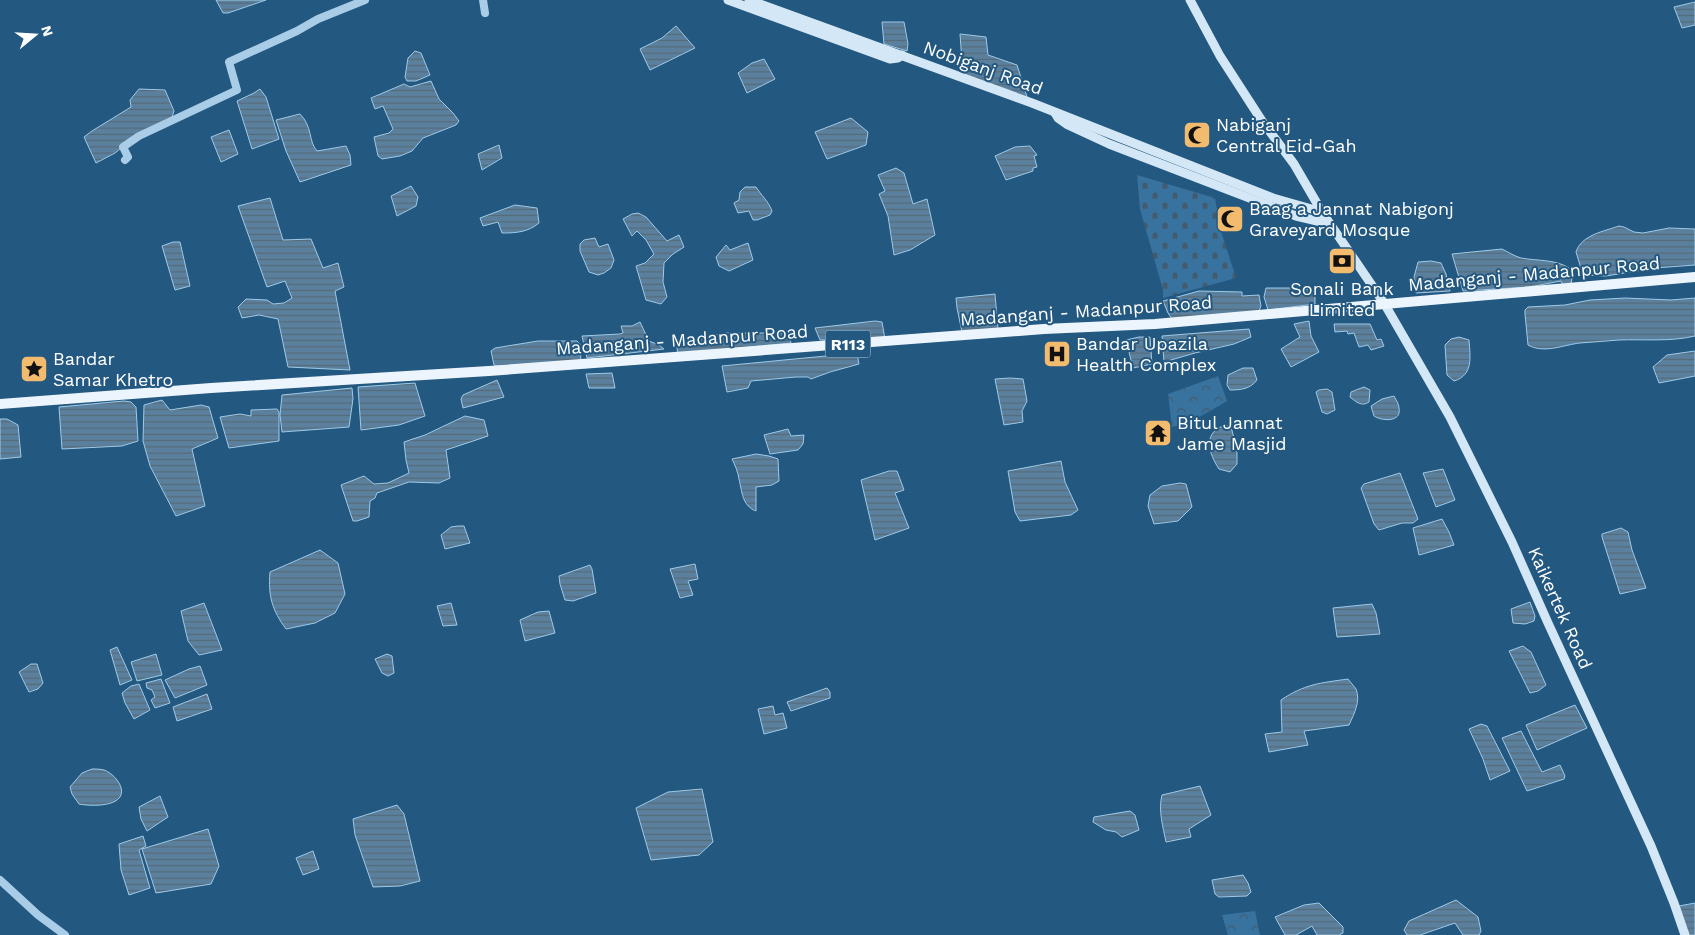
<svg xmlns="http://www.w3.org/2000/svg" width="1695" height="935" font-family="'Work Sans',sans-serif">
	<defs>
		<pattern id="forest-crowns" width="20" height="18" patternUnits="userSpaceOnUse" patternTransform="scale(1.25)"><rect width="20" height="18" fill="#38729e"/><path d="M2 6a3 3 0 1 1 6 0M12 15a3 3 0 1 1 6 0" fill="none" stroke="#445b6d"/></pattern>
		<pattern id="cemetery-stones" width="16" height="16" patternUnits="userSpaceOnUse" patternTransform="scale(1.25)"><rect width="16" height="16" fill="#38729e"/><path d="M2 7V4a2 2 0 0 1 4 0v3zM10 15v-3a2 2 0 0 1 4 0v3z" fill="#445b6d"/></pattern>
		<pattern id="water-rules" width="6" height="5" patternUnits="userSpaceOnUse" patternTransform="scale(1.25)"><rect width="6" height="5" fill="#5b809d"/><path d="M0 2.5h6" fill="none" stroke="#546979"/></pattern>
	</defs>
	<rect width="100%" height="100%" fill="#235881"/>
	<g fill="url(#forest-crowns)">
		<path d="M1218,376L1227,401C1209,412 1192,422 1172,427L1168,394Z"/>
		<path d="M1255,911L1260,935H1228L1222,915Z"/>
	</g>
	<path fill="url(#cemetery-stones)" d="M1137,175L1215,198L1220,228L1236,278L1163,298V290L1140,209Z"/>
	<g fill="url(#water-rules)" stroke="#9ecae8">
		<path d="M216,0H266L228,13H223Z"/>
		<path d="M1695,2V25L1682,28L1674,7Z"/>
		<path d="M882,22H904L908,44L907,51L884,44Z"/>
		<path d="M676,26L695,48L650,70L640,49L662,38Z"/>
		<path d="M960,34L986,37L988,55L1017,65L1028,100L963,75Z"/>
		<path d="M415,51L421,53L430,75L416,81H407L405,77L408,58Z"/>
		<path d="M764,59L775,79L747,93L738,73L752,63Z"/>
		<path d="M431,81L439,99L453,113L459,121L456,125L423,138L412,151L400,156L382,159L378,156L374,137L389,133L393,129L383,106L375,109L371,98L404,84L410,87Z"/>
		<path d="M139,89L165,90L174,111L170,123L135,137L115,153L96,163L84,137L92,131L131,107L130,100Z"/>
		<path d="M260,89L266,97L279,139L252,149L237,101L254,93Z"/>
		<path d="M300,114C313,127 308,141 317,151L346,146L350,155L351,165L300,182L286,151L276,120Z"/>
		<path d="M851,118L868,132L866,145L827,159L815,132Z"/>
		<path d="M229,130L238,154L221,162L211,137Z"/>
		<path d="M499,145L502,158L482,170L478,154Z"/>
		<path d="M1030,146L1037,155L1034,156L1037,167L1033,168V171L1006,180L995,156L1015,147Z"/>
		<path d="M896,168L904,173L913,204L927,199L935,235L910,250L894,255L888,216L879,194L885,191L878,175Z"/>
		<path d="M411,186L418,197L416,206L397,216L391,196Z"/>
		<path d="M745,187H756C761,195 769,202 772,211L770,215L757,220H753L749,211L738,213L734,203L739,200L740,192Z"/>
		<path d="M270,198L283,240L311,239L323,268L338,263L344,287L335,291L350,370L288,367L278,319L259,315L242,318L238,307L246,299L267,300L273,304L284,303L292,298L285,281L267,287L238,206Z"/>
		<path d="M515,205L537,208L539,223C528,232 517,233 502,233L498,222L483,226L480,218Z"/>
		<path d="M638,213L646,217L667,241L679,235L684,247L673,254L664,263L663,282L667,297L661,304L646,300L636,266L645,263L654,254L646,240L637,231L632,236L623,219L632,214Z"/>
		<path d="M1619,226L1624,227L1634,232L1643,233L1669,228L1695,229V265L1655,268L1606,276L1583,275L1576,252C1581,235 1605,231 1619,226Z"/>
		<path d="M595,238L599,247L608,244L614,260L611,268L604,273L598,275L589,272L580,251V244L584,240Z"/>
		<path d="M173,242H180L190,286L175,290L162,246Z"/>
		<path d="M748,243L753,260L729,271L719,266L716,257L726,245L730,250Z"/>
		<path d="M1502,249C1508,252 1514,256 1521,258C1537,261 1555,259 1569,268L1567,274L1572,278L1571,285L1564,287L1561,281L1529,287L1463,291L1452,254Z"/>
		<path d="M1431,261L1441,263L1446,274L1450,291L1416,293L1414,277L1418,262Z"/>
		<path d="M1266,288H1292L1311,290L1315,296V304L1268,310L1264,297Z"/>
		<path d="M1199,291L1242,292V296L1259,295L1261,306L1259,311L1172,319L1168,313L1163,301Z"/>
		<path d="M995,294L998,329L962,332L957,308L956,298Z"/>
		<path d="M1625,298L1671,300L1695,298V336C1670,342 1644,339 1619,340C1606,341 1593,342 1580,343C1563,345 1544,354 1528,345L1525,314V310L1528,307L1565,305L1590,300Z"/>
		<path d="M875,321L882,322L885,339L820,340L815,328Z"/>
		<path d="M1309,321L1311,336L1319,352L1291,367L1281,349L1300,337L1294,324Z"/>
		<path d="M640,322L649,341L659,345L664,349L587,358L582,336L620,334L623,333L621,326H632Z"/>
		<path d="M1334,324H1370L1377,340L1381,339L1384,346L1371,350L1368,345L1359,347L1354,333L1348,334L1347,331L1335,332Z"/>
		<path d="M1249,329L1251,337L1234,344L1195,353L1164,362L1162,336Z"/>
		<path d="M727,333H778L789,335L791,343L678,354L676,342Z"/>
		<path d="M1139,337H1150L1152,364L1133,368L1126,340Z"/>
		<path d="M1459,337L1469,340C1470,356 1474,375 1454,381L1447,375L1445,345L1451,339Z"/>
		<path d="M538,341H577L580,344L581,361L498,366L494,365L491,351L495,348Z"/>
		<path d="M1695,351V376L1659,383L1653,367L1667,355Z"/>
		<path d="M857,353L859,364L830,372L811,379L808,377H796L751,381L748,388L727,392L722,366Z"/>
		<path d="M1243,368H1253L1257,380C1250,389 1241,390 1230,390L1227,385L1228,375Z"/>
		<path d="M612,373L615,388H589L586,374Z"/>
		<path d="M1010,378L1023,379L1027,401L1022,411L1023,422L1004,425L995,379Z"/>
		<path d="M497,380L504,397L463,408L461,399L463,395Z"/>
		<path d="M415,383L425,416L399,425L361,430L358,387Z"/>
		<path d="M1364,387L1370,390L1369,402C1362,407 1356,402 1350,397L1351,392Z"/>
		<path d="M352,388L353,399L349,427L282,432L280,415L282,395Z"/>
		<path d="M1327,389L1332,392L1335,410L1327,414L1322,412L1316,392L1319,390Z"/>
		<path d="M1394,396C1396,400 1399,404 1399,408C1402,423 1381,421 1374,416L1371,406L1382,399Z"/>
		<path d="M162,400L170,410L201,405L209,407L218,438L192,449L205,506L176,516L150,466L143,441L144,405Z"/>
		<path d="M124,401L131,402L136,407L138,441L122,446L62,449L59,407Z"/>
		<path d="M277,409L279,412V441L229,448L220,417L240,414L251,416V410Z"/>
		<path d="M465,416L484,420L488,436L446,450L450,478L439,483L409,482L377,493L375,498L370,501L369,517L357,521H353L341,485L364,476L374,484L388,483L409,473L406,460L404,442L425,435Z"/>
		<path d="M0,419H7L18,425L21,457L0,459Z"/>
		<path d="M1227,425L1232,430L1237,453V464L1230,472L1219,469C1209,454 1201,431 1227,425Z"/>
		<path d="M788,429L791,436L804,435L803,444L798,450L770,454L764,435Z"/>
		<path d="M756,454L769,456L778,459L779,481L772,485L756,487V511C742,506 742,491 739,479C738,472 735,465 732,459Z"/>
		<path d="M1061,461L1065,482L1078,510L1071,515L1020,521L1015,512L1008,471Z"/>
		<path d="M1443,469L1455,500L1436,507L1423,473Z"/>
		<path d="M889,471H897L904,490L895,493L909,528L875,540L861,480Z"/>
		<path d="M1400,473L1418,519L1413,523H1402L1379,530L1374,524L1361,488L1364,484Z"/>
		<path d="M1180,483L1186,484L1192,507L1178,521L1154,524L1148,506L1150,495L1162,486Z"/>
		<path d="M1442,519L1449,532L1454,545L1419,555L1413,528Z"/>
		<path d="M458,526H464L470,543L445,549L441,535L451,527Z"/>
		<path d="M1621,528L1628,532L1632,550L1646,588L1620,594L1602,537V534Z"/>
		<path d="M320,550L338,563L345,594L335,613L315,623L286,629C272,610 268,596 270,572Z"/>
		<path d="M695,564L698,579L688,581L693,595L680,598L670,569Z"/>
		<path d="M590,565L592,569L596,593L573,601L565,600L560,584L559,576Z"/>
		<path d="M1530,602L1535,616L1534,621L1525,624L1513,623L1511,609Z"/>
		<path d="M204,603L222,650L199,655L188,641L181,611Z"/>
		<path d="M451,603L457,625L443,626L437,606Z"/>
		<path d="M1372,604L1376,613L1380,634L1337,637L1333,608Z"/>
		<path d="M549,611L555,633L525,641L520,620L538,612Z"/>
		<path d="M1523,646L1531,652L1546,685L1538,691L1530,693L1509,651Z"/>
		<path d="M117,647L132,680L120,685L110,650Z"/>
		<path d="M156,654L162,675L137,681L131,662Z"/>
		<path d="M387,654L392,656L394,673L388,676L382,673L375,659Z"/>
		<path d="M31,664H37L43,683L38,689L29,692L19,672Z"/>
		<path d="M200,666L207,685L175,698L165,680L189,669Z"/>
		<path d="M161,679L170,703L155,708L151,700L155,697L152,690L147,688L146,683Z"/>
		<path d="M1348,679C1350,682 1354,686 1356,689C1361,701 1354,714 1349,725L1304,731L1308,745L1269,752L1265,734L1282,732L1281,700C1305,684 1320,683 1348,679Z"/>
		<path d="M139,684L150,710L134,719L125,703L122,693L131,686Z"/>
		<path d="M827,688L830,692V698L791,711L787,702Z"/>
		<path d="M207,694L212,709L177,721L173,707Z"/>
		<path d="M1575,705L1587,728L1537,750L1526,725Z"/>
		<path d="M773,706L775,715L783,713L787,728L764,734L758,709Z"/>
		<path d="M1481,724L1487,726L1510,771L1490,780L1483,759L1469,729Z"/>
		<path d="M1521,731L1542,772L1560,765L1565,776L1564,779L1527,791L1502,738Z"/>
		<path d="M92,769C96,769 100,769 104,770C113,773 126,787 120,797C114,807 88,806 79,804L72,794L70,787L82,773Z"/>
		<path d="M1200,786L1211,815L1189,829L1191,837L1166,842C1163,827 1158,810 1162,795Z"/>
		<path d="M702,789L713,842L699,855L651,860L636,808L668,792Z"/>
		<path d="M160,796L168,817L147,831L141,819L139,807Z"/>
		<path d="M397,805L404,814L420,881L400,886L373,887L355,835L353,819Z"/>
		<path d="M1130,811L1135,815L1139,830L1122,837L1116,832L1106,830L1093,822L1094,817Z"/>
		<path d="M208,829L219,866L211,884L156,893L142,849Z"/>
		<path d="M143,836L146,846L139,850L150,888L129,895L121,870L119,844Z"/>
		<path d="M313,851L319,869L303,875L296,858Z"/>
		<path d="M1243,875L1248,883L1251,892L1247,896L1219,897L1215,894L1212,880Z"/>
		<path d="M1456,900L1478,917L1481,931L1479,935H1463L1455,923L1420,935H1407L1404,930L1409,921Z"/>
		<path d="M1319,903L1343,927V933L1339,935H1317L1312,926L1296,935H1285L1275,917L1304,905Z"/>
		<path d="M1695,903V935H1688L1679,906Z"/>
	</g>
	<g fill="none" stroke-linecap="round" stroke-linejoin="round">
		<g stroke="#aacde7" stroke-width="8">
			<path d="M483,0L485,13"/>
			<path d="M125,160L128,157L123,147L139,136L237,90L229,62L297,31L318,19L365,0"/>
			<path d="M0,880L38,915L65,935"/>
		</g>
		<g stroke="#d4e7f6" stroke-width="9">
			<path d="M728,0L890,59L898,58L902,55"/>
			<path d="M749,0L1032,103L1273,198L1322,212"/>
			<path d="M1190,0L1220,56L1262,121L1294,164L1322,212L1384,303L1450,417L1512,542L1548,623L1651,846L1674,903L1685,935"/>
			<path d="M1055,113L1058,118L1068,125L1109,144L1296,216L1330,224"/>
		</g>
		<path stroke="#ecf5fd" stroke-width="10" d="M0,404L211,388L489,371L1044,329L1155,324L1695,277"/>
	</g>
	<defs>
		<g id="mosque-square" transform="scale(1.4375)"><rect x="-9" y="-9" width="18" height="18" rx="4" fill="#f2bb6d" stroke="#235881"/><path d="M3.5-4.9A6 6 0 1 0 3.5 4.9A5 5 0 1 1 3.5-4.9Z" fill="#111"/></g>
		<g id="bank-square" transform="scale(1.4375)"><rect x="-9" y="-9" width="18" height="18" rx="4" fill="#f2bb6d" stroke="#235881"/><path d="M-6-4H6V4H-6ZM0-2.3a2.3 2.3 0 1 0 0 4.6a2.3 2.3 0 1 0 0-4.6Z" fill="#111"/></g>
		<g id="hospital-square" transform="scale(1.4375)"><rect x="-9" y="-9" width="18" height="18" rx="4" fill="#f2bb6d" stroke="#235881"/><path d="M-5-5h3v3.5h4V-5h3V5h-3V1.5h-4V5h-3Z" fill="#111"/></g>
		<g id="sight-square" transform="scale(1.4375)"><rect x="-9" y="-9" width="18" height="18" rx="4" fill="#f2bb6d" stroke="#235881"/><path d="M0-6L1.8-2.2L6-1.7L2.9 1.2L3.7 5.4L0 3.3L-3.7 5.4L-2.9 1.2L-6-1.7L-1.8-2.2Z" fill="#111"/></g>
		<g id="temple-square" transform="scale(1.4375)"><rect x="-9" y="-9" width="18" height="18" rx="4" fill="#f2bb6d" stroke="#235881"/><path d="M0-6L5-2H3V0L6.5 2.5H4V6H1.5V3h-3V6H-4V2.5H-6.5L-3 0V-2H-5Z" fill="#111"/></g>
	</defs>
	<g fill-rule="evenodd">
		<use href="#mosque-square" x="1197" y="135"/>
		<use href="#mosque-square" x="1230" y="219"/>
		<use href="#bank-square" x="1342" y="261"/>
		<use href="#hospital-square" x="1057" y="354"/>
		<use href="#sight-square" x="34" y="369"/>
		<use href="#temple-square" x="1158" y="433"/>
	</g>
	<g text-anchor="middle" stroke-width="4" stroke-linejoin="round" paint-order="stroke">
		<rect fill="#235881" stroke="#bdcdd9" stroke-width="1" x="825.5" y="330.5" width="45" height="27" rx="4"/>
		<g font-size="16" font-weight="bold" fill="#fff">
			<text x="848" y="350">R113</text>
		</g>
		<g font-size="18" fill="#fff" stroke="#235881">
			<text transform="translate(983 68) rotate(20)" y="6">Nobiganj Road</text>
			<text transform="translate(1534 274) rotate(-5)" y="6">Madanganj - Madanpur Road</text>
			<text transform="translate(1086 311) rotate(-4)" y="6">Madanganj - Madanpur Road</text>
			<text transform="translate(682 340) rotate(-4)" y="6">Madanganj - Madanpur Road</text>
			<text transform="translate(1560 608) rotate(66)" y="6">Kaikertek Road</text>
		</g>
		<g font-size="18" fill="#fff" stroke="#235881" text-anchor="start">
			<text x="1216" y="131">Nabiganj<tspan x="1216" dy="21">Central Eid-Gah</tspan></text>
			<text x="1249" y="215">Baag a Jannat Nabigonj<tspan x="1249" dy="21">Graveyard Mosque</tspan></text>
			<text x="1342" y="295" text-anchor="middle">Sonali Bank<tspan x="1342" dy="21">Limited</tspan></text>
			<text x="1076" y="350">Bandar Upazila<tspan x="1076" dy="21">Health Complex</tspan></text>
			<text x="53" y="365">Bandar<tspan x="53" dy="21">Samar Khetro</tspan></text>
			<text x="1177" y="429">Bitul Jannat<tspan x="1177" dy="21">Jame Masjid</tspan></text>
		</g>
	</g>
	<g transform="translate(35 35) rotate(72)" stroke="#235881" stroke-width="4" paint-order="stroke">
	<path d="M0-4L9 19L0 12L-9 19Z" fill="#ffffff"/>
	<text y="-8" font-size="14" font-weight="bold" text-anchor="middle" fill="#ffffff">N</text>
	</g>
</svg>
